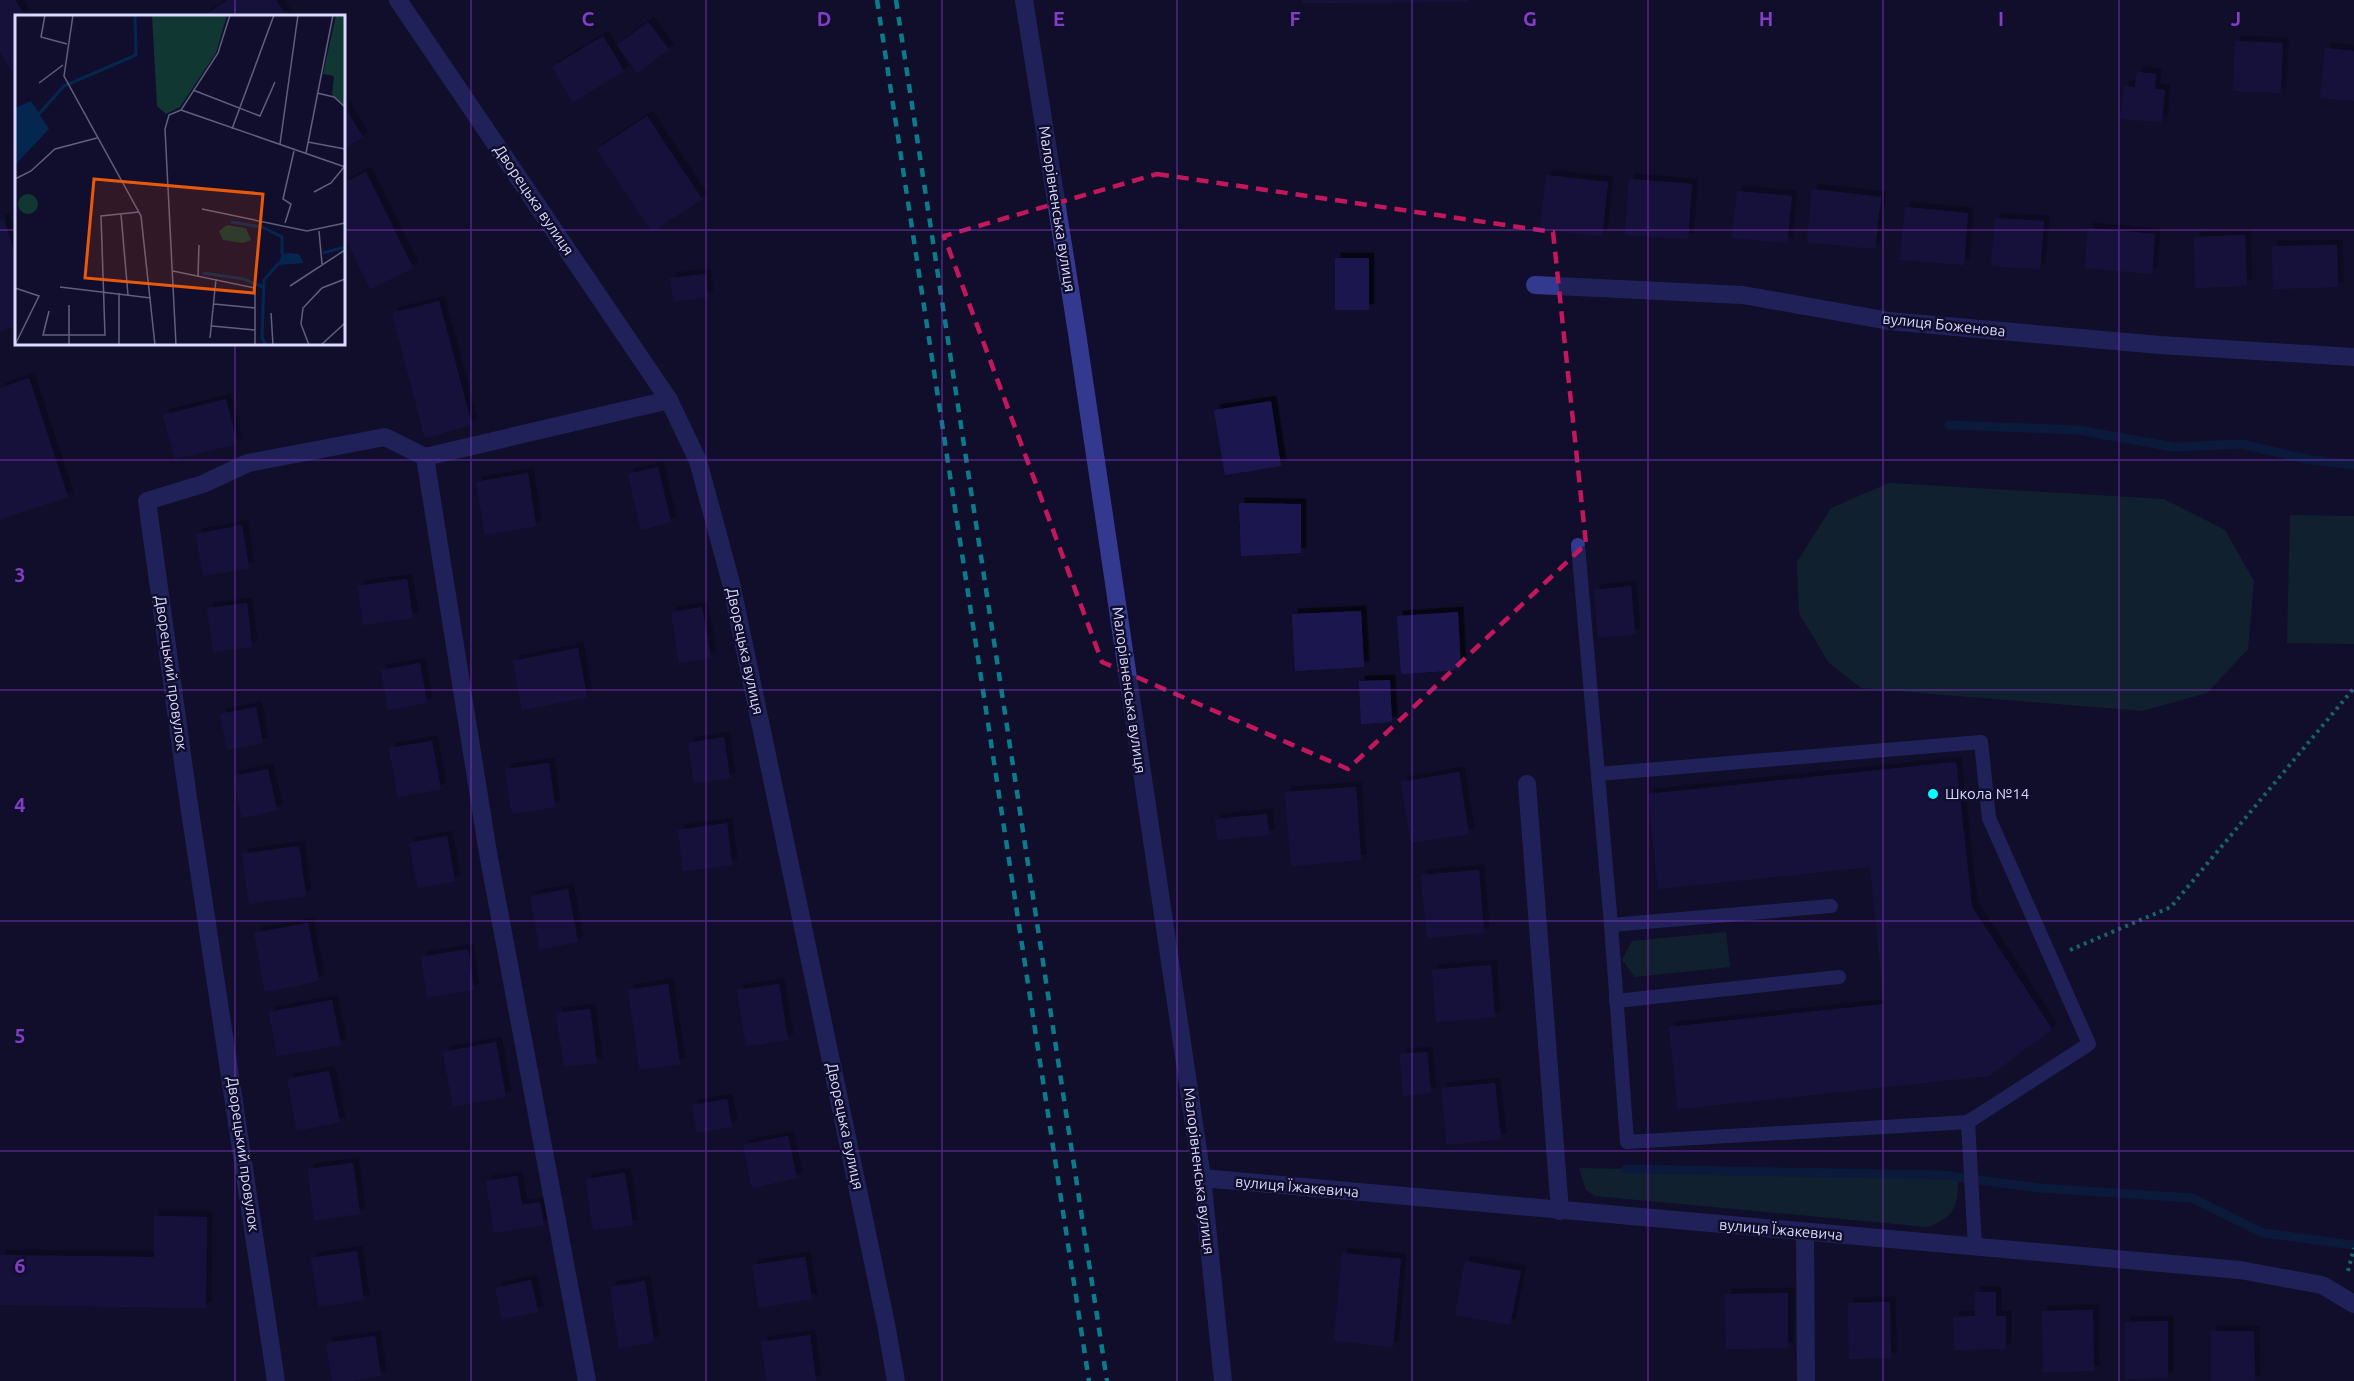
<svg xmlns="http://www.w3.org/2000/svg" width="2354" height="1381" font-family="Ubuntu,sans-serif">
	<defs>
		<filter id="shadow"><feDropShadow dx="5.5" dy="-5.5" stdDeviation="0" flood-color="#0009"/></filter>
	</defs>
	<rect width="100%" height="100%" fill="#100e2c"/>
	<g fill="#103732">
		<path d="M1889,483L2164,499L2225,530L2254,581L2248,649L2207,693L2142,711L1861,688L1829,663L1799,613L1797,562L1831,508Z"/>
		<path d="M2290,515L2354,516V644L2287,643Z"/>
		<path d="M1726,932L1730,967L1635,977L1622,960L1632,941Z"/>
		<path d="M1579,1168L1942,1175H1959C1956,1206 1959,1214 1928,1227L1595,1196L1586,1190Z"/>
	</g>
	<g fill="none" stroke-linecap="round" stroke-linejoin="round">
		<g stroke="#05274f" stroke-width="9">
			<path d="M1949,425L2078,430L2174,447L2242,444L2306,459L2354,465"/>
			<path d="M1626,1169L1942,1175L2039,1188L2192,1198L2263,1233L2354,1245"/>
		</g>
	</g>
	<g fill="#1e184f" filter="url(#shadow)">
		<path d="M0,0H15L25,16H16V77L0,52Z"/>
		<path d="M228,0H276L286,16H206L205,15Z"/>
		<path d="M1302,0H1468V2L1302,3Z"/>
		<path d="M648,22L669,49L637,73L617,45Z"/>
		<path d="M603,36L624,71L573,102L552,67Z"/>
		<path d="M2235,41L2283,43L2281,93L2233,91Z"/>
		<path d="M2325,48L2354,51V101L2320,98Z"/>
		<path d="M2137,72L2156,74L2155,89L2165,90L2162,122L2120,119L2124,86L2135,87Z"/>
		<path d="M344,106L363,137L344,149Z"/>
		<path d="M647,116L702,199L652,232L597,149Z"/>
		<path d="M366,172L413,268L370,289L344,235V183Z"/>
		<path d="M1546,175L1608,182L1602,236L1540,229Z"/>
		<path d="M1629,179L1692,184L1688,239L1625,235Z"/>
		<path d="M1812,189L1881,197L1875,249L1807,242Z"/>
		<path d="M1737,191L1792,196L1787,243L1732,238Z"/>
		<path d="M1905,207L1968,213L1964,265L1900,260Z"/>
		<path d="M1995,218L2044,221L2040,269L1991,266Z"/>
		<path d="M4,219L16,258V326L0,331V220Z"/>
		<path d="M2088,228L2155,234L2152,274L2085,268Z"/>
		<path d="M2245,235L2247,286L2195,288L2194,237Z"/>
		<path d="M2337,245L2338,287L2273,289L2272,246Z"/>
		<rect x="1335" y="258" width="34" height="52"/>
		<path d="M705,274L708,297L674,302L670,278Z"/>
		<path d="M439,301L472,425L425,438L392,313Z"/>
		<path d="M29,378L68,497L0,519V388Z"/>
		<path d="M226,399L237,444L175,459L163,415Z"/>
		<path d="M1271,401L1281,466L1225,475L1214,410Z"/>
		<path d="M658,467L671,522L641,530L628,474Z"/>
		<path d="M528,473L536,526L485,535L476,482Z"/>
		<path d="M1239,503L1301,504V553L1241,556Z"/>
		<path d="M242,525L249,568L203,576L196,534Z"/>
		<path d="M407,579L413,618L363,625L358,586Z"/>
		<path d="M1631,586L1635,634L1598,638L1594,590Z"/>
		<path d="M247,603L252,647L213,652L207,608Z"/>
		<path d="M702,607L711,658L679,663L671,612Z"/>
		<path d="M1361,611L1364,667L1295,671L1292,614Z"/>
		<path d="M1458,612L1461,670L1401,674L1397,616Z"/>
		<path d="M578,648L587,697L522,710L513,661Z"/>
		<path d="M420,663L427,703L388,710L381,670Z"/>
		<path d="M1390,680L1392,722L1361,724L1359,681Z"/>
		<path d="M256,707L263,743L227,750L220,714Z"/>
		<path d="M724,737L730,778L694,783L688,743Z"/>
		<path d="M432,741L441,789L398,797L389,748Z"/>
		<path d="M1956,762L1972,907L2052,1029L1989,1076L1678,1109L1669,1027L1884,1004L1870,867L1658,889L1648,794Z"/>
		<path d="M549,763L555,807L512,814L505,769Z"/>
		<path d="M268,769L277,810L242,818L233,776Z"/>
		<path d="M1459,772L1469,834L1411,843L1401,782Z"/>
		<path d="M1356,787L1361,860L1291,866L1285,792Z"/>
		<path d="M1267,814L1269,835L1217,840L1215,819Z"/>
		<path d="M727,823L732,865L683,871L678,830Z"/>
		<path d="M447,836L455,881L418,888L409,843Z"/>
		<path d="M299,846L306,896L249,904L242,854Z"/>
		<path d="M1479,870L1484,933L1427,938L1421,875Z"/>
		<path d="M568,889L578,942L540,949L530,896Z"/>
		<path d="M308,923L319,981L265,992L254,933Z"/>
		<path d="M468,949L474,990L427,997L421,957Z"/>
		<path d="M1491,965L1495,1017L1436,1022L1432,970Z"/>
		<path d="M668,984L680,1064L640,1070L628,990Z"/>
		<path d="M779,984L788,1040L746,1046L737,990Z"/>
		<path d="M332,1000L341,1045L277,1056L269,1012Z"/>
		<path d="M590,1009L597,1063L564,1067L556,1013Z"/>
		<path d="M496,1042L506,1097L453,1107L443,1052Z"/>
		<path d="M1427,1052L1431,1093L1403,1096L1400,1054Z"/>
		<path d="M329,1071L340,1122L297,1131L287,1079Z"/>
		<path d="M1495,1083L1501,1139L1447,1145L1441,1088Z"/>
		<path d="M727,1099L732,1127L697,1133L692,1105Z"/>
		<path d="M788,1136L797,1178L752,1188L743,1145Z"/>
		<path d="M353,1163L360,1214L314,1220L308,1169Z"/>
		<path d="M625,1173L633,1225L593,1230L586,1179Z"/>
		<path d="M517,1176L522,1205L540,1202L544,1225L494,1233L486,1181Z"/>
		<path d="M154,1216L207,1217L206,1308L0,1305V1255L154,1257Z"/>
		<path d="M357,1251L364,1300L319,1307L311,1258Z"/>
		<path d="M1342,1253L1401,1259L1393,1347L1334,1341Z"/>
		<path d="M805,1257L812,1299L759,1308L752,1265Z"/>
		<path d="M1465,1261L1521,1271L1510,1325L1455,1315Z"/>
		<path d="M531,1280L538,1312L502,1319L495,1288Z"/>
		<path d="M645,1281L654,1342L619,1348L610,1287Z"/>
		<path d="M1975,1292H1996V1316H2006V1349L1954,1350L1953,1317L1975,1316Z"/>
		<path d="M1788,1293V1348L1726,1349L1725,1294Z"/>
		<path d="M1890,1302L1891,1358L1849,1359L1848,1303Z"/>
		<path d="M2093,1310L2094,1371L2043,1372L2042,1311Z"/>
		<path d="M2168,1321V1378L2125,1379V1322Z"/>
		<path d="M2211,1331H2254L2255,1381H2211Z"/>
		<path d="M810,1335L816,1381H767L761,1342Z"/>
		<path d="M375,1336L381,1376L351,1381H332L326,1343Z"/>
	</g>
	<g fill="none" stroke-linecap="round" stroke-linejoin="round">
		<g stroke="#22cab0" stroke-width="4" stroke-dasharray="3 4.5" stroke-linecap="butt">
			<path d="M2070,950L2171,907L2354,688"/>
			<path d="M2348,1271L2354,1248"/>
		</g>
		<g stroke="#343990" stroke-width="14">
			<path d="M1578,545L1611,925"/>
			<path d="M1598,774L1981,742L1989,818L2089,1044L1968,1122L1627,1142L1611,925L1831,906"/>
			<path d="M1616,1001L1839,977"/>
			<path d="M1968,1122L1975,1247"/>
		</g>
		<g stroke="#343990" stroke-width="18">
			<path d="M398,0L669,400L698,461L731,583L886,1324L896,1381"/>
			<path d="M1024,0L1077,333L1202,1178L1223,1381"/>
			<path d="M1535,285L1743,295L1889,321L2160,345L2354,357"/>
			<path d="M425,457L488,853L587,1381"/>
			<path d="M1527,784L1560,1211"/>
			<path d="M1202,1178L2240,1270L2322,1285L2354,1304"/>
			<path d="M1805,1232L1806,1381"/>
			<path d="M276,1381L188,798L147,501L203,484L248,463L385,437L425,457L669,400"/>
		</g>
		<g stroke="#05feff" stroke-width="4.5" stroke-dasharray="9 8" stroke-linecap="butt">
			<path d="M877,0L1089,1381"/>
			<path d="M896,0L1107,1381"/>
		</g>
	</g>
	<path d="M0 0H2354V1381H0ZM1157,174L1553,232L1586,544L1348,769L1102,662L944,236Z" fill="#100e2c" fill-opacity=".55" fill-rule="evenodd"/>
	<path fill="none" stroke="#c2185b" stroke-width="4.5" stroke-dasharray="12 8" stroke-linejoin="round" d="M1157,174L1553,232L1586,544L1348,769L1102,662L944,236Z"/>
	<path fill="none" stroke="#843dc5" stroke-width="1.5" stroke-opacity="0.55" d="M235,0V16M471,0V1381M706,0V1381M942,0V1381M1177,0V1381M1412,0V1381M1648,0V1381M1883,0V1381M2119,0V1381M0,230H16M344,230H2354M235,344V1381M0,460H2354M0,690H2354M0,921H2354M0,1151H2354"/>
	<circle fill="#05feff" stroke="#100e2c" stroke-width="2" cx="1933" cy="794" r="6"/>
	<g text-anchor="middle" stroke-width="5" stroke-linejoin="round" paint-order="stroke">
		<g font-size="15" fill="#dad9ff" stroke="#100e2c">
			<text transform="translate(534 200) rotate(56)" y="5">Дворецька вулиця</text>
			<text transform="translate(1057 209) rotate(81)" y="5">Малорівненська вулиця</text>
			<text transform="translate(1944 325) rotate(6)" y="5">вулиця Боженова</text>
			<text transform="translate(745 651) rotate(78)" y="5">Дворецька вулиця</text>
			<text transform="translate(171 673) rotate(82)" y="5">Дворецький провулок</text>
			<text transform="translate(1129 690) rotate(82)" y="5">Малорівненська вулиця</text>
			<text transform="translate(845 1126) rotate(78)" y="5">Дворецька вулиця</text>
			<text transform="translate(243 1154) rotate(82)" y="5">Дворецький провулок</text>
			<text transform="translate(1199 1171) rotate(83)" y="5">Малорівненська вулиця</text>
			<text transform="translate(1297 1187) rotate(5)" y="5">вулиця Їжакевича</text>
			<text transform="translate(1781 1230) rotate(5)" y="5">вулиця Їжакевича</text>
		</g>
		<g font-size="15" fill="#dad9ff" stroke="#100e2c" text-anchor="start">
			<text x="1945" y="799">Школа №14</text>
		</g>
	</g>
	<g transform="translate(15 15)">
		<rect width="330" height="330" fill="#100e2c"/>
		<path d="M3 189a10 10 0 1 1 20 0a10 10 0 1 1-20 0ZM212,210L231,213L236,225L228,228L208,225L204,216Z" fill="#103732"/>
		<path d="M321,0H330V91L317,80L319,61L308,59Z" fill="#103732"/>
		<path d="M137,0H212L201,38L165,92L151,99L142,91Z" fill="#103732"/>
		<path d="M16,86L34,114L0,150V93ZM274,238L284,239L289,248L263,250L267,239Z" fill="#05274f"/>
		<path fill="none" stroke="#05274f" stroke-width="3" d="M23,100L49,71L121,40L120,0M216,207L247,212L267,222V239M308,238L330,232M188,258L229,264L248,272M251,330L247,323L249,265L264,248"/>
		<path fill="none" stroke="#615f80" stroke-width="1.5" d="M30,0L26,22L52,29M58,0L49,61L126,201L140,330M215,0L203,38L166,95L330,152M24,68L48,50M178,75L245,101L260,67M302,78L319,82L330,92M217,114L259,0M293,127L330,134M265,129L283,0M291,138L318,0M0,164L16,156L40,134L82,123M299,177L316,168L329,152M187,194L292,216L330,208M106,199L113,280M270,208L276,189L268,184L279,136M304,216L307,249M158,256L240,273V330M183,261L184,230M275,271L330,235M45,272L136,283M0,273L24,281L0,330M104,278V330M199,289L240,293M54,290V330M34,296L28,320H90L86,201L124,197M256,298L258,330M197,311L240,315M195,323L201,264M161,330L150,114L154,100L166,95M294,330L286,309L288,293L307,273L330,264M306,330L330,308"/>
		<path fill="#e8590c" fill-opacity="0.15" stroke="#e8590c" stroke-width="3" d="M79,164L248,179L239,278L70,263Z"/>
		<rect width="330" height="330" fill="none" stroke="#dad9ff" stroke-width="3"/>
	</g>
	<g font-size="20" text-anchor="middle" font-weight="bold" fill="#843dc5" stroke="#100e2c" stroke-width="5" stroke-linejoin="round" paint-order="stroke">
		<text x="588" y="26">C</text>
		<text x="824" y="26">D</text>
		<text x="1059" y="26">E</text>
		<text x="1295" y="26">F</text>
		<text x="1530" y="26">G</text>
		<text x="1766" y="26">H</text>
		<text x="2001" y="26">I</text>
		<text x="2236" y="26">J</text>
		<text x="20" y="582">3</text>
		<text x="20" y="812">4</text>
		<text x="20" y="1043">5</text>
		<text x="20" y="1273">6</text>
	</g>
</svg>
